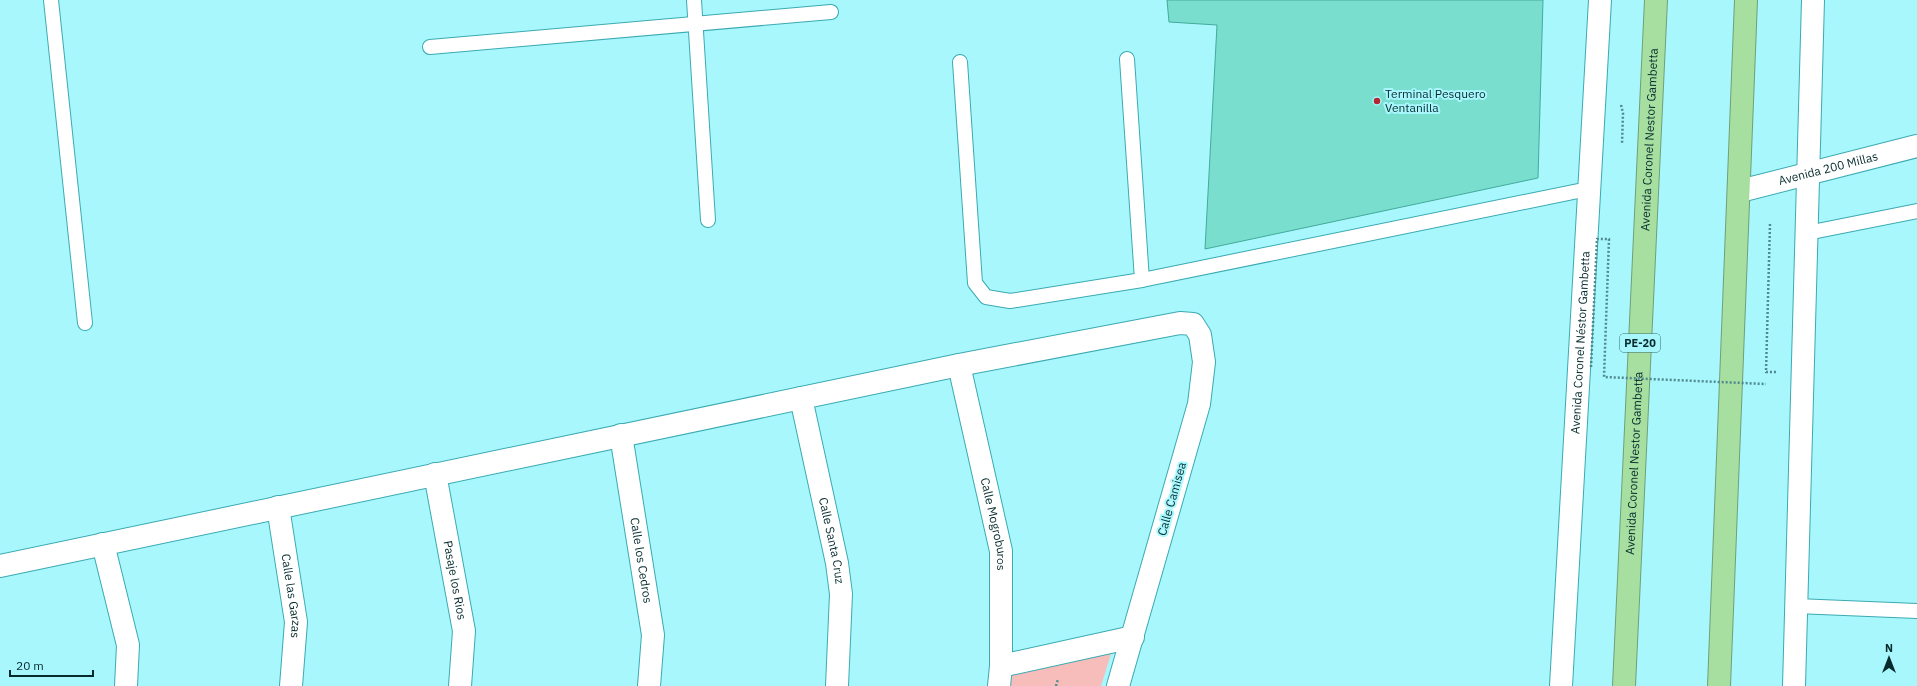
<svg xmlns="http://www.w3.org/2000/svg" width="1917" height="686" font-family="'IBM Plex Sans',sans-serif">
	<rect width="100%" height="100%" fill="#a7f7fd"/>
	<path fill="#f7bdba" d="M1101,645L1111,654L1101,686H1009L1011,666Z"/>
	<path fill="#79decd" stroke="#43ab9c" d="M1167,0H1543L1538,178L1205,249L1217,25L1169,22Z"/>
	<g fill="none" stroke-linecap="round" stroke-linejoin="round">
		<g stroke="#3baab2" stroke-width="16">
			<g id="lane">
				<path d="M51,0L85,323"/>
				<path d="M694,0L708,220"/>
				<path d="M430,47L831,12"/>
				<path d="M1127,59L1142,280"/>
				<path d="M960,62L975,283L986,297L1010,301L1142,280L1588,189"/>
				<path d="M1807,233L1917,211"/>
				<path d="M1796,606L1917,611"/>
			</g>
		</g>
		<g stroke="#3baab2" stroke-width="24">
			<g id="street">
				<path id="s1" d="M1740,191L1917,146"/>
				<path id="s2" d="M959,365L1001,551V666L999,686"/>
				<path id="s3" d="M801,398L837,563L841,594L837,686"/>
				<path id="s4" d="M621,435L653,635L649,686"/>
				<path id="s5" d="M435,474L464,631L460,686"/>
				<path id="s6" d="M278,507L296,622L291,686"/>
				<path d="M103,544L128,645L126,686"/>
				<path d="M0,566L959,365L1180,323L1193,324L1200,335L1204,362L1199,404L1118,686"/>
				<path d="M1001,666L1133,637"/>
				<path id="s7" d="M1561,686L1600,0"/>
				<path d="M1794,686L1813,0"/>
			</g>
		</g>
		<g stroke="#6fa078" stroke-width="24">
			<g id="highway">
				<path id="s8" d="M1624,686L1656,0"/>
				<path d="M1719,686L1746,0"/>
			</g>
		</g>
		<g stroke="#518a8e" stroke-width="2.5" stroke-dasharray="2 2" stroke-linecap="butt">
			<path d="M1621,105L1623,113L1622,144"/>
			<path d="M1770,224L1766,372H1777"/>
			<path d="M1056,686L1058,679"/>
		</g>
		<use href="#lane" stroke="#fff" stroke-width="14"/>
		<use href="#street" stroke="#fff" stroke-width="22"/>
		<use href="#highway" stroke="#a7dfa1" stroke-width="22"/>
		<path stroke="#518a8e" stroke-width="2.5" stroke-dasharray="2 2" stroke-linecap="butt" d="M1591,367L1597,239H1609L1604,377L1766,384"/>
	</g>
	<circle fill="#b62532" stroke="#a7f7fd" stroke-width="1.5" cx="1377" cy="101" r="4"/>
	<g text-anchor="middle" stroke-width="4" stroke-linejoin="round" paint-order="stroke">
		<rect fill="#a7f7fd" stroke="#37686b" stroke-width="1" x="1620" y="334" width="40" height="18" rx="3"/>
		<g font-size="11" font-weight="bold" fill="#072b2d">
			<text x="1640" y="347">PE-20</text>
		</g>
		<g font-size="12" fill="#072b2d" stroke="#a7f7fd" text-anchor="start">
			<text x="1385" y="98">Terminal Pesquero<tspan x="1385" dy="14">Ventanilla</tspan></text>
		</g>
		<g font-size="12" fill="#072b2d" stroke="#a7f7fd">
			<text dy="4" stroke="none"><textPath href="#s8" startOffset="547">Avenida Coronel Nestor Gambetta</textPath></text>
			<text dy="4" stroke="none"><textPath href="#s1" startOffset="91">Avenida 200 Millas</textPath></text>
			<text dy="4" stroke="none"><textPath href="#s7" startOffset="344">Avenida Coronel Néstor Gambetta</textPath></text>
			<text dy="4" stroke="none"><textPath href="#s8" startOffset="223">Avenida Coronel Nestor Gambetta</textPath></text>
			<text transform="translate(1172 499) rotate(-74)" y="4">Calle Camisea</text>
			<text dy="4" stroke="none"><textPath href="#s2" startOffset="163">Calle Mogroburos</textPath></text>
			<text dy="4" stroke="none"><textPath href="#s3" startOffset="146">Calle Santa Cruz</textPath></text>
			<text dy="4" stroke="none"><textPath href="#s4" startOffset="127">Calle los Cedros</textPath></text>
			<text dy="4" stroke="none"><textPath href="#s5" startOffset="108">Pasaje los Rios</textPath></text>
			<text dy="4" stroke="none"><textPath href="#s6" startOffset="90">Calle las Garzas</textPath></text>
		</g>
	</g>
	<g transform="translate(1889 658)" stroke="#a7f7fd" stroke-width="3" paint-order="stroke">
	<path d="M0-3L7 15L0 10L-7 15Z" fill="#072b2d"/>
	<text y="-6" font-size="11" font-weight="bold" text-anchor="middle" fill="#072b2d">N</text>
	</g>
	<path d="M10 670v6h83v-6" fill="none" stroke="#072b2d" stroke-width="2"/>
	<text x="16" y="670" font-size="12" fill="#072b2d" stroke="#a7f7fd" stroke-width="3" paint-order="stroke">20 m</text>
</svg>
